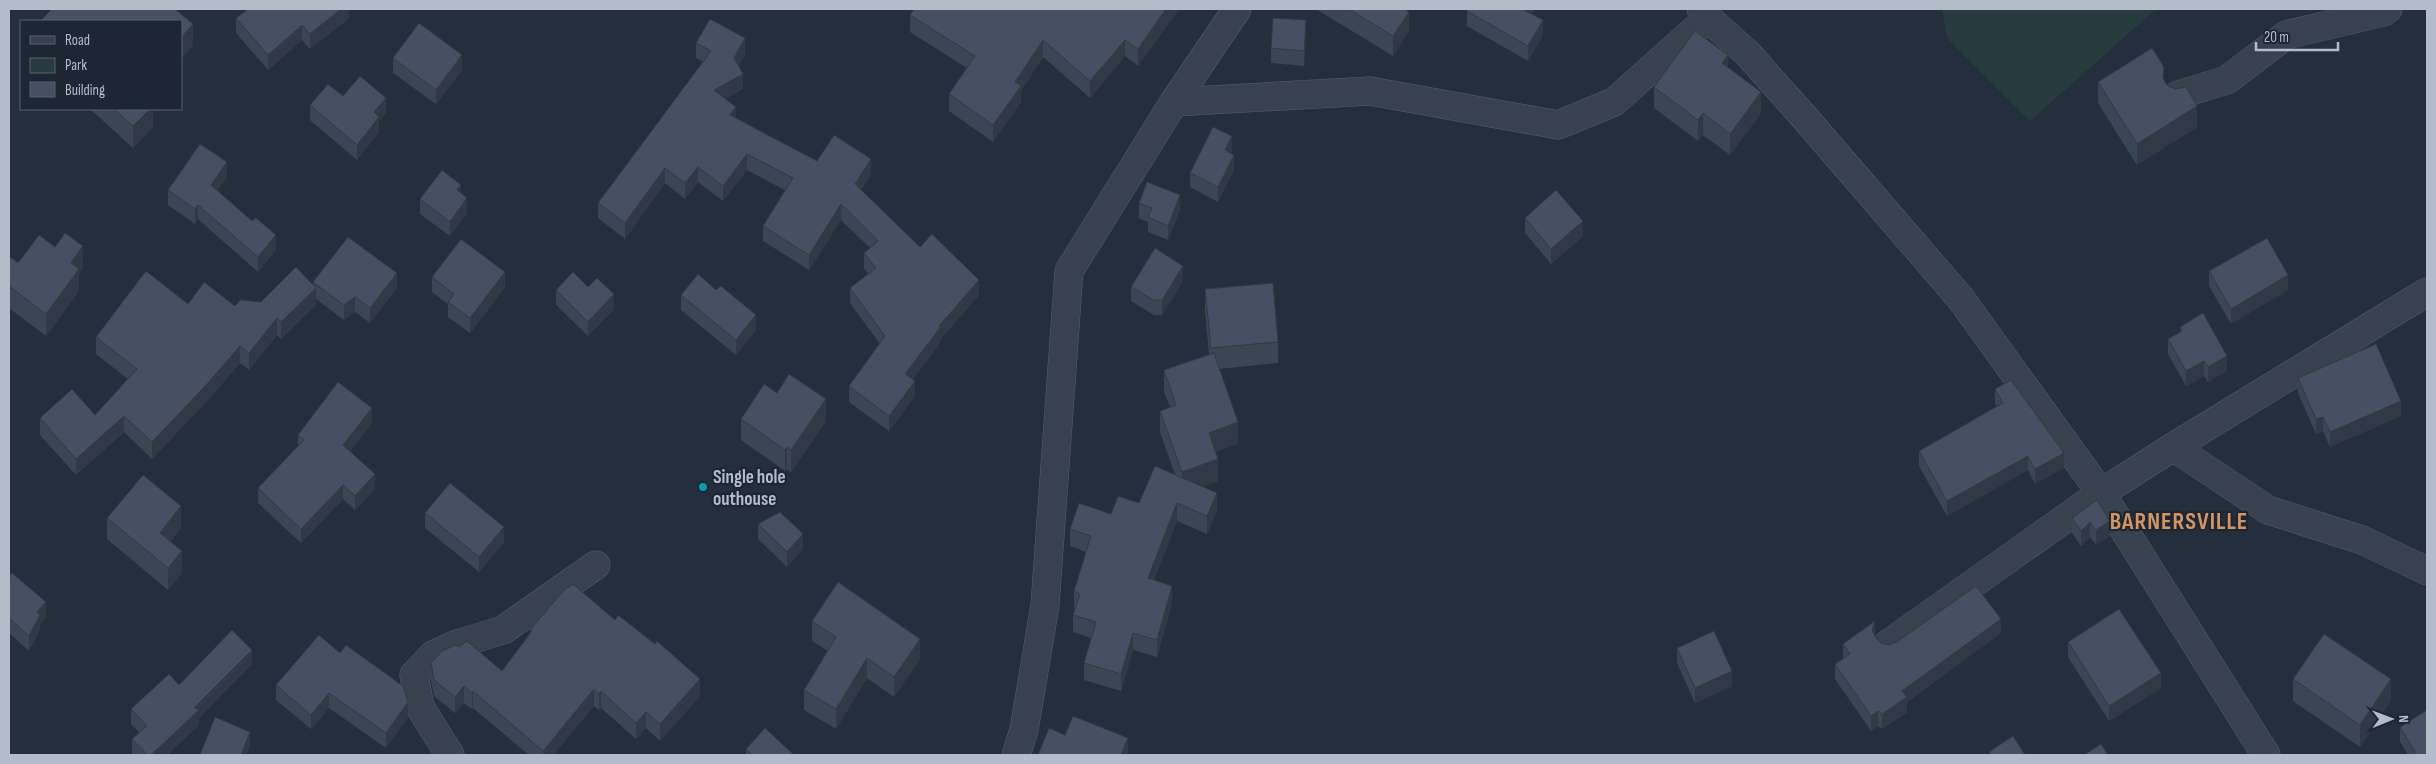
<svg xmlns="http://www.w3.org/2000/svg" width="2436" height="764" font-family="'Sofia Sans Condensed',sans-serif">
	<rect width="100%" height="100%" fill="#242f3e"/>
	<path fill="#263c3f" d="M1942,9H2156L2030,121L1947,38Z"/>
	<g fill="none" stroke-linecap="round" stroke-linejoin="round">
		<g stroke="#565f6c" stroke-width="29">
			<g id="street">
				<path d="M1701,9L1708,18L1748,54L1805,118L1961,299L2101,493L2266,755"/>
				<path d="M2178,95L2227,80L2286,35L2384,12L2388,9"/>
				<path d="M1174,102L1370,91L1558,125L1614,102L1708,18"/>
				<path d="M2173,447L2427,292"/>
				<path d="M1888,644L2101,493L2173,447L2268,510L2362,540L2427,571"/>
				<path d="M450,755L420,707L414,675L433,655L457,644L503,630L596,565"/>
				<path d="M1016,755L1024,730L1045,605L1069,271L1174,102L1237,9"/>
			</g>
		</g>
		<use href="#street" stroke="#38414e" stroke-width="28"/>
	</g>
	<g fill="#3b4654">
		<path d="M349,9V18L310,49L302,40L268,70L236,33V18Z"/>
		<path d="M914,9H1179L1138,66L1125,56L1090,98L1043,57L1021,91V102L993,142L949,111V94L967,68L910,32V15Z"/>
		<path d="M1316,9H1404L1409,31L1393,56Z"/>
		<path d="M1536,9L1532,14L1543,35L1528,61L1467,26V11Z"/>
		<path d="M1306,35L1304,66L1271,63V48Z"/>
		<path d="M696,43L745,54L739,66L743,89L725,99L736,118L817,161L871,174L861,190L920,247L979,295L940,340V343L913,379L915,396L889,431L849,402V386L880,344L850,303V288L868,274L864,268V253L870,248L841,220L809,270L763,241V226L785,190L747,170L723,201L698,182L685,199L665,183L625,239L598,218V203L703,62L696,58Z"/>
		<path d="M393,58L462,70L436,104L393,73Z"/>
		<path d="M1728,68L1761,113L1730,155L1703,135L1698,141L1654,108V87Z"/>
		<path d="M2164,80L2167,85L2175,89L2197,127L2137,165L2098,103V82Z"/>
		<path d="M343,96L386,113L379,121V132L357,160L310,120V105Z"/>
		<path d="M90,109H154L153,111V127L133,148Z"/>
		<path d="M1232,151L1231,153L1234,170L1218,202L1190,187V173Z"/>
		<path d="M227,177L217,191L276,250L258,272L198,219L195,224L168,205V190Z"/>
		<path d="M461,193L467,213L450,236L420,214V199Z"/>
		<path d="M1139,203L1180,210L1168,240L1148,232V222L1139,218Z"/>
		<path d="M1525,218L1583,236L1551,264L1525,233Z"/>
		<path d="M55,247L83,267L79,273V291L46,336L9,308V260L18,263Z"/>
		<path d="M2209,271L2288,290L2231,324L2209,286Z"/>
		<path d="M432,277L505,287L470,333L448,317V304L432,292Z"/>
		<path d="M1183,281L1162,315H1154L1131,301V287Z"/>
		<path d="M313,282L397,288L370,323L355,312L344,320L316,299V305L281,339L277,335L249,370L240,363L207,401L152,459L124,432L76,475L40,435V418L95,415L128,379L96,354V337L188,304L235,306L261,302L313,286Z"/>
		<path d="M588,287L614,309L588,336L556,305V290Z"/>
		<path d="M1205,289L1278,342V363L1219,369L1238,444L1215,452L1218,481L1202,487L1217,510L1207,534L1177,521L1154,580L1172,603L1157,657L1133,650L1121,691L1084,680V663L1091,638L1073,632V615L1075,609L1074,608V591L1086,552L1070,546V529L1111,514L1139,503L1175,475L1160,432V411L1170,407L1164,392V370L1209,354L1205,311Z"/>
		<path d="M681,295L756,330L736,355L681,310Z"/>
		<path d="M2180,327L2227,371L2208,382L2204,376L2186,386L2168,354V339L2180,332Z"/>
		<path d="M2298,378L2401,416L2330,447L2323,431L2316,434L2298,393Z"/>
		<path d="M1995,389L2064,468L2035,484L2028,470L1947,516L1919,466V451L1997,406L1995,404Z"/>
		<path d="M777,393L826,421L791,472L787,469L785,471L741,440V419Z"/>
		<path d="M372,423L350,451L375,489L355,510L343,499L301,543L258,503V488L298,446V435Z"/>
		<path d="M2097,500L2110,536L2096,545L2090,537L2081,546L2072,533V518Z"/>
		<path d="M425,513L504,542L479,572L425,528Z"/>
		<path d="M107,518L181,528L170,542L182,573L168,590L107,539Z"/>
		<path d="M758,524L803,549L787,567L758,539Z"/>
		<path d="M9,577L46,617L40,624V630L29,651L9,633Z"/>
		<path d="M812,621L920,659L894,697L867,678L836,729L804,710V690L828,651L812,641Z"/>
		<path d="M530,630L700,696L660,741L646,728L636,739L601,708L599,710L594,706L553,755H529L473,708L472,709L464,703L455,713L434,696L431,680V663L459,647L502,671L530,633Z"/>
		<path d="M2001,633L1907,702V712L1882,729L1878,726L1871,731L1835,679V664L1843,659V644L1875,636L1876,638L1881,643L1889,645Z"/>
		<path d="M319,635L408,717L386,748L329,708L311,729L276,700V685Z"/>
		<path d="M2068,642L2161,688L2109,721L2068,657Z"/>
		<path d="M1677,648L1732,686L1695,703L1677,663Z"/>
		<path d="M252,664L199,718V725L167,755H134L132,754V739L139,732L131,724V709L179,685Z"/>
		<path d="M2293,679L2391,700L2360,747L2293,701Z"/>
		<path d="M2400,727L2427,755H2408L2400,742Z"/>
		<path d="M746,749L794,755H746Z"/>
	</g>
	<g fill="#303945">
		<path d="M341,9H349V18L310,49V34Z"/>
		<path d="M1166,9H1179L1138,66V49Z"/>
		<path d="M1525,9H1536L1524,25V10Z"/>
		<path d="M1409,12V31L1393,56V36Z"/>
		<path d="M1306,20V35L1304,66V51Z"/>
		<path d="M1543,20V35L1528,61V46Z"/>
		<path d="M193,24V46L181,59V38Z"/>
		<path d="M302,25V40L268,70V55Z"/>
		<path d="M745,38V54L734,74V58Z"/>
		<path d="M1043,40V57L1021,91V102L993,142V125L1015,82Z"/>
		<path d="M1125,40V56L1090,98V81Z"/>
		<path d="M462,55V70L436,104V90Z"/>
		<path d="M1728,55V76L1722,63Z"/>
		<path d="M743,74V89L714,105V90Z"/>
		<path d="M1761,92V113L1730,155V134Z"/>
		<path d="M386,98V113L379,121V132L357,160V145L374,112Z"/>
		<path d="M2197,106V127L2137,165V144Z"/>
		<path d="M736,107V122L730,115Z"/>
		<path d="M145,109H154L153,111V127L133,148V126Z"/>
		<path d="M1703,113V135L1698,141V120Z"/>
		<path d="M1232,136V151L1225,165V150Z"/>
		<path d="M747,154V170L723,201V186Z"/>
		<path d="M1234,155V170L1218,202V187Z"/>
		<path d="M871,159V174L855,199V184Z"/>
		<path d="M227,162V177L211,200V185Z"/>
		<path d="M698,167V182L685,199V183Z"/>
		<path d="M665,168V183L625,239V223Z"/>
		<path d="M461,185V200L457,190Z"/>
		<path d="M1180,195V210L1168,240V226Z"/>
		<path d="M467,198V213L450,236V222Z"/>
		<path d="M841,204V220L809,270V255Z"/>
		<path d="M198,205V219L195,224V209Z"/>
		<path d="M1583,221V236L1551,264V249Z"/>
		<path d="M276,235V250L258,272V257Z"/>
		<path d="M83,246V267L79,273V291L46,336V314L71,263Z"/>
		<path d="M1183,266V281L1162,315V300Z"/>
		<path d="M505,272V287L470,333V318Z"/>
		<path d="M397,273V288L370,323V308Z"/>
		<path d="M2288,275V290L2231,324V309Z"/>
		<path d="M979,280V295L940,340V343L905,389V374L939,326Z"/>
		<path d="M316,288V305L281,339V322Z"/>
		<path d="M614,294V309L588,336V322Z"/>
		<path d="M355,297V312L344,320V305Z"/>
		<path d="M756,315V330L736,355V340Z"/>
		<path d="M277,318V335L249,370V353Z"/>
		<path d="M240,346V363L207,401L152,459V442Z"/>
		<path d="M2227,356V371L2208,382V367Z"/>
		<path d="M2204,361V376L2186,386V371Z"/>
		<path d="M915,381V396L889,431V416Z"/>
		<path d="M826,399V421L791,472V450Z"/>
		<path d="M2401,401V416L2330,447V432Z"/>
		<path d="M372,408V423L343,460V445Z"/>
		<path d="M124,416V432L76,475V459Z"/>
		<path d="M2323,417V431L2316,434V419Z"/>
		<path d="M1238,422V444L1209,454V433Z"/>
		<path d="M787,447V469L785,471V450Z"/>
		<path d="M2064,453V468L2035,484V469Z"/>
		<path d="M2028,456V470L1947,516V501Z"/>
		<path d="M1218,459V481L1182,494V472Z"/>
		<path d="M375,474V489L355,510V496Z"/>
		<path d="M343,485V499L301,543V529Z"/>
		<path d="M1217,493V510L1207,534V516Z"/>
		<path d="M1177,503V521L1148,596V578Z"/>
		<path d="M181,506V528L160,554V533Z"/>
		<path d="M2110,521V536L2096,545V530Z"/>
		<path d="M2090,522V537L2081,546V531Z"/>
		<path d="M504,527V542L479,572V557Z"/>
		<path d="M803,534V549L787,567V552Z"/>
		<path d="M182,551V573L168,590V568Z"/>
		<path d="M1172,586V603L1157,657V640Z"/>
		<path d="M46,602V617L40,624V630L29,651V636L37,612Z"/>
		<path d="M2001,619V633L1907,702V712L1882,729V714L1902,691Z"/>
		<path d="M1875,621V636L1872,630Z"/>
		<path d="M1133,633V650L1121,691V674Z"/>
		<path d="M920,639V659L894,697V677Z"/>
		<path d="M252,650V664L199,718V725L167,755H151L194,708Z"/>
		<path d="M867,658V678L836,729V709Z"/>
		<path d="M1732,671V686L1695,703V688Z"/>
		<path d="M2161,673V688L2109,721V706Z"/>
		<path d="M700,679V696L660,741V724Z"/>
		<path d="M2391,679V700L2360,747V725Z"/>
		<path d="M464,686V703L455,713V697Z"/>
		<path d="M594,689V706L553,755H543V751Z"/>
		<path d="M473,691V708L472,709V693Z"/>
		<path d="M601,691V708L599,710V694Z"/>
		<path d="M329,693V708L311,729V715Z"/>
		<path d="M408,702V717L386,748V733Z"/>
		<path d="M1878,711V726L1871,731V716Z"/>
		<path d="M646,712V728L636,739V723Z"/>
		<path d="M250,732V746L246,755H241Z"/>
		<path d="M1128,738V755H1121Z"/>
	</g>
	<g fill="#455162" stroke="#303945">
		<path d="M52,9H175L193,24L181,38V21H40Z"/>
		<path d="M248,9H341L310,34L302,25L268,55L236,18Z"/>
		<path d="M914,9H1166L1138,49L1125,40L1090,81L1043,40L1015,82L1021,86L993,125L949,94L975,56L910,15Z"/>
		<path d="M1349,9H1404L1409,12L1393,36Z"/>
		<path d="M1468,9H1525L1524,10L1543,20L1528,46L1467,11Z"/>
		<path d="M1273,18L1306,20L1304,51L1271,48Z"/>
		<path d="M710,19L745,38L734,58L743,74L714,90L736,107L730,115L817,161L834,135L871,159L855,184L920,247L932,234L979,280L939,326L940,328L905,374L915,381L889,416L849,386L885,336L850,288L876,268L864,253L878,241L841,204L809,255L763,226L793,178L747,154L723,186L698,167L685,183L665,168L625,223L598,203L711,51L696,43Z"/>
		<path d="M419,23L462,55L436,90L393,58Z"/>
		<path d="M1695,31L1728,55L1722,63L1761,92L1730,134L1703,113L1698,120L1654,87Z"/>
		<path d="M2152,48L2164,67L2163,78L2167,85L2175,89L2186,87L2197,106L2137,144L2098,82Z"/>
		<path d="M360,76L386,98L374,112L379,117L357,145L310,105L328,84L343,96Z"/>
		<path d="M114,109H150L133,126Z"/>
		<path d="M1213,127L1232,136L1225,150L1234,155L1218,187L1190,173Z"/>
		<path d="M200,144L227,162L211,185L252,221L256,218L276,235L258,257L198,205L195,209L168,190Z"/>
		<path d="M442,170L461,185L457,190L467,198L450,222L420,199Z"/>
		<path d="M1147,182L1180,195L1168,226L1148,217L1152,208L1139,203Z"/>
		<path d="M1556,190L1583,221L1551,249L1525,218Z"/>
		<path d="M65,233L83,246L71,263L79,269L46,314L9,286V260L11,257L18,263L39,235L55,247Z"/>
		<path d="M348,237L397,273L370,308L355,297L344,305L313,282Z"/>
		<path d="M2267,238L2288,275L2231,309L2209,271Z"/>
		<path d="M461,239L505,272L470,318L448,302L454,294L432,277Z"/>
		<path d="M1155,248L1183,266L1162,300H1154L1131,287Z"/>
		<path d="M296,267L316,288L281,322L277,318L249,353L240,346L207,384L152,442L124,416L76,459L40,418L72,389L95,415L137,369L96,337L146,271L188,304L204,282L235,306L240,300L261,302Z"/>
		<path d="M573,272L588,287L597,278L614,294L588,322L556,290Z"/>
		<path d="M698,274L716,290L721,286L756,315L736,340L681,295Z"/>
		<path d="M1273,283L1278,342L1211,348L1205,289Z"/>
		<path d="M2203,313L2227,356L2208,367L2204,361L2186,371L2168,339L2182,331L2180,327Z"/>
		<path d="M2376,344L2401,401L2330,432L2323,417L2316,419L2298,378Z"/>
		<path d="M1214,353L1238,422L1209,433L1218,459L1182,472L1160,411L1176,405L1164,370Z"/>
		<path d="M789,374L826,399L791,450L787,447L785,450L741,419L764,384L777,393Z"/>
		<path d="M2011,380L2064,453L2035,469L2028,456L1947,501L1919,451L2003,403L1995,389Z"/>
		<path d="M338,382L372,408L343,445L375,474L355,496L343,485L301,529L258,488L304,440L298,435Z"/>
		<path d="M1155,466L1217,493L1207,516L1177,503L1148,578L1172,586L1157,640L1133,633L1121,674L1084,663L1096,622L1073,615L1080,594L1074,591L1091,536L1070,529L1079,503L1111,514L1118,496L1139,503Z"/>
		<path d="M143,475L181,506L160,533L182,551L168,568L107,518Z"/>
		<path d="M450,483L504,527L479,557L425,513Z"/>
		<path d="M2097,500L2110,521L2096,530L2090,522L2081,531L2072,518Z"/>
		<path d="M780,512L803,534L787,552L758,524Z"/>
		<path d="M12,573L46,602L37,612L40,615L29,636L9,618V577Z"/>
		<path d="M838,582L920,639L894,677L867,658L836,709L804,690L836,637L812,621Z"/>
		<path d="M573,584L615,620L618,615L655,644L657,641L700,679L660,724L646,712L636,723L601,691L599,694L594,689L543,751L473,691L472,693L464,686L455,697L434,680L431,663L442,651L456,645L459,647L467,641L502,671L532,631L530,630L564,590Z"/>
		<path d="M1976,586L2001,619L1902,691L1907,697L1882,714L1878,711L1871,716L1835,664L1850,654L1843,644L1875,621L1872,630L1876,638L1881,643L1889,645L1897,642Z"/>
		<path d="M2119,609L2161,673L2109,706L2068,642Z"/>
		<path d="M232,630L252,650L194,708L199,710L151,755H148L132,739L147,726L131,709L169,674L179,685Z"/>
		<path d="M1714,631L1732,671L1695,688L1677,648Z"/>
		<path d="M2324,634L2391,679L2360,725L2293,679Z"/>
		<path d="M319,635L340,653L346,645L403,686L408,702L386,733L329,693L311,715L276,685Z"/>
		<path d="M2427,710V755H2417L2400,727Z"/>
		<path d="M1073,716L1128,738L1121,755H1038L1049,728L1065,735Z"/>
		<path d="M215,717L250,732L241,755H200Z"/>
		<path d="M765,728L794,755H752L746,749Z"/>
		<path d="M2013,736L2025,755H1991L1989,752Z"/>
		<path d="M2101,744L2108,755H2084Z"/>
	</g>
	<circle fill="#0f9aa8" stroke="#1d2633" stroke-width="2" cx="703" cy="487" r="5"/>
	<g text-anchor="middle" stroke-width="4.5" stroke-linejoin="round" paint-order="stroke">
		<g font-size="19" font-weight="bold" fill="#b4bcc9" stroke="#1d2633" text-anchor="start">
			<text x="713" y="483">Single hole<tspan x="713" dy="22">outhouse</tspan></text>
		</g>
		<g font-size="24" font-weight="bold" letter-spacing="1" fill="#d59563" stroke="#1d2633">
			<text x="2179" y="529">BARNERSVILLE</text>
		</g>
	</g>
	<rect width="2436" height="764" fill="none" stroke="#b4bcc9" stroke-width="20"/>
	<rect x="20" y="20" width="162" height="90" fill="#1d2633" stroke="#59626f"/>
	<rect x="30" y="36" width="25" height="8" fill="#38414e" stroke="#59626f"/>
	<text x="65" y="45" font-size="15" fill="#b4bcc9">Road</text>
	<rect x="30" y="58" width="25" height="15" fill="#263c3f" stroke="#59626f"/>
	<text x="65" y="70" font-size="15" fill="#b4bcc9">Park</text>
	<rect x="30" y="82" width="25" height="15" fill="#455162" stroke="#59626f"/>
	<text x="65" y="95" font-size="15" fill="#b4bcc9">Building</text>
	<g transform="translate(2391 719) rotate(89)" stroke="#1d2633" stroke-width="4" paint-order="stroke">
	<path d="M0-4L9 19L0 12L-9 19Z" fill="#b4bcc9"/>
	<text y="-8" font-size="14" font-weight="bold" text-anchor="middle" fill="#b4bcc9">N</text>
	</g>
	<path d="M2256 42v8h82v-8" fill="none" stroke="#b4bcc9" stroke-width="2.5"/>
	<text x="2264" y="42" font-size="15" fill="#b4bcc9" stroke="#1d2633" stroke-width="4" paint-order="stroke">20 m</text>
</svg>
